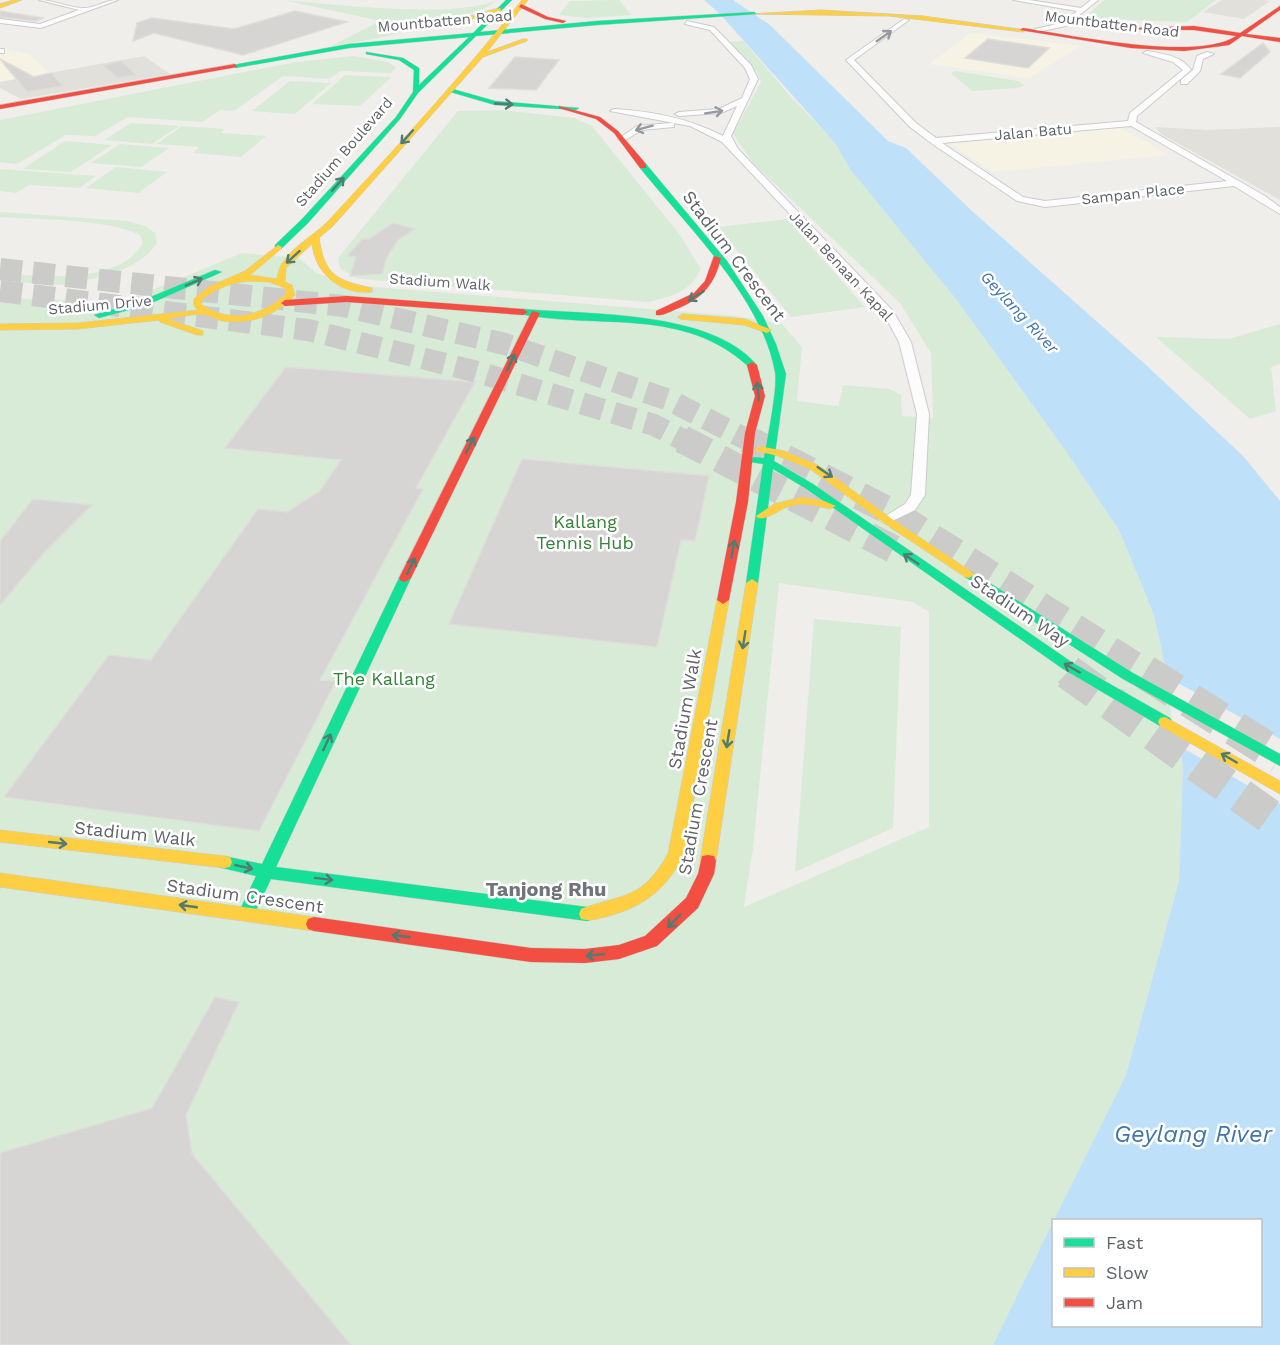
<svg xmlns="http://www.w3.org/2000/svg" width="1280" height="1345" font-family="'Work Sans',sans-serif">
<rect width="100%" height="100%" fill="#efeeea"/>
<!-- commercial -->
<g fill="#f7f3e4">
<path d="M971,33L1080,46L1029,78L929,64Z"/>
<path d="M5,49L29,54L49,73L0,82V50Z"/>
<path d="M1117,126L1168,155L993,172L947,142Z"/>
</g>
<!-- education -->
<g fill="#e2e0da">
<path d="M1222,0H1263L1270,1L1244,19L1203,12Z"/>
<path d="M144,56L170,74L21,99L0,88V82Z"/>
<path d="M1155,127L1207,130L1280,127V200L1161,134Z"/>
</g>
<!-- green -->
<g fill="#d8ebd6" fill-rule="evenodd">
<path d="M284,0C326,4 463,19 496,0C485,12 464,15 449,19C409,31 372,41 331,46L380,21Z"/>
<path d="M619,0L631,15L588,18L559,15L570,1Z"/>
<path d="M1104,0H1216L1187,22L1085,18Z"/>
<path d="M743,41L791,97L837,144L850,169L959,303L1065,450L1119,530L1154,615L1167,675L1183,767L1179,881L1126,1075L993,1345H0V298L123,302L242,253L299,258L316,273L349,285L737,316L782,324L802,347L797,401L838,406L843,385L890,389L901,395L902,416L933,418L931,353L900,303L753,163L733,134L761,82L758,74L730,42ZM779,583L913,602L929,612V827L744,907L753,848Z"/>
<path d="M354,56L387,62L396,67L391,73L341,71L329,79L283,76L234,111L220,110L202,122L128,117L95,136L66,135L17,164L0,162V120L296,62Z"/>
<path d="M955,71L1018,81L1024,85L1018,88L972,91L951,73Z"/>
<path d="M345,75L390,77H391L360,106L312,104Z"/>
<path d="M290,81L331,83L295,114L252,111Z"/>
<path d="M501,110L574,118L592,126L680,235L701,269C689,293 673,296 648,302L372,280L356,278L340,268L338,258L458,111Z"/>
<path d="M131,123L179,126L152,144L104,140Z"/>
<path d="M182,126L224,129L221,133L266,136L241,157L193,153L199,147L157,144Z"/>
<path d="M65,141L112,145L71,172L23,169Z"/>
<path d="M120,144L169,148L141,167L91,163Z"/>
<path d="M116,167L167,172L138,193L86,188Z"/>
<path d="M0,169L96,176L79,188L29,185L16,193L0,191Z"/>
<path d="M0,212L127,221L145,226L155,233L157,243C142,265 117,273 92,279C82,281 72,279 64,285L0,281V273C41,276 118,286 143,243L140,235C104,218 40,220 0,217Z"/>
<path d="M787,219L865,307L791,317L718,227Z"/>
<path d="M1280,324V364L1271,367L1276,411L1250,419L1156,337L1229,339Z"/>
<path d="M814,619L901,627L893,828L795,872Z"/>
</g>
<!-- water -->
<path fill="#bfe0f9" d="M704,0H733L770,25L888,141L906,148L972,211L1146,365L1244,457L1280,501V1345H993L1053,1222L1054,1326H1260V1220H1054L1126,1075L1179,881L1183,767L1167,675L1154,615L1119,530L1065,450L959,303L850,169L836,144L719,13Z"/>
<!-- pier -->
<path fill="#efeeea" d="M1165,676L1280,739V804L1176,744Z"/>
<!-- building -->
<g fill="#d6d5d3" stroke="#deddd9" stroke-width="1.5">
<path d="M0,11L44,18L35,21L0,17Z"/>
<path d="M295,11L347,22L243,55L154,33L133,41L137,23L152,18L234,29Z"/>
<path d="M988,39L1049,48L1028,68L965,58Z"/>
<path d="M1263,43L1270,52L1240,78L1221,74Z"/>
<path d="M515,57L559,60L536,90L489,88Z"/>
<path d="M0,59L34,77L51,73L63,86L27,92Z"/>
<path d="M121,61L136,75L118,78L103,65Z"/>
<path d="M393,223L415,229L398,240L386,259L382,274L350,276L356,257L347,256L362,239H369Z"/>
<path d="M286,367L475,382L416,488L423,489L320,680L336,681L259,831L4,797L109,655L151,660L258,509L287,512L319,492L341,460L225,448Z"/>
<path d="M522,459L709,476L695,541L681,540L657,647L449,624Z"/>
<path d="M33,499L92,505L44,553L0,605V541Z"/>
<path d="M215,997L239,1002L186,1115L192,1154L351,1345H0V1153L152,1108Z"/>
</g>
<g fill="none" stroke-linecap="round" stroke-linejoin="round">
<!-- highway-tunnel-far2 -->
<g stroke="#cbcbca" stroke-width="22" stroke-dasharray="22 11" stroke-linecap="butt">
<path d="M0,269L343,306L505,344L669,400L750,441"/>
<path d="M0,291L308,330L474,371L654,425L685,441"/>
</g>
<!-- highway-tunnel-far1 -->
<g stroke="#cbcbca" stroke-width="28" stroke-dasharray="28 14" stroke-linecap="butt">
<path d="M682,439L895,550"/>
<path d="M747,439L893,513L1148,674"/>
<path d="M1068,672L1070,674"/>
</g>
<!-- highway-tunnel -->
<g stroke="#cbcbca" stroke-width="35" stroke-dasharray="35 18" stroke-linecap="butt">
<path d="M1068,672L1280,824"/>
<path d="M1145,672L1280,757"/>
</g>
<!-- street casing -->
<g stroke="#cbcccc" stroke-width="2">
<g id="street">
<path d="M39,0C54,0 72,9 86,8C97,7 106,0 118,0L41,28L0,23V19L40,24L79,10Z"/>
<path d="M1013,0H1029L1081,8L1091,0H1098L1066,26L1037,32L1035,29L1062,23L1077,11Z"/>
<path d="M904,19L909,20L854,60L916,123L936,138L1128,121L1130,113L1183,70L1173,62L1143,53L1147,51C1163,54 1181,55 1191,70L1137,116L1136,122L1265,196L1280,207V214L1234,186L1045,207L1017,201L931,143L910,127L846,60ZM1131,126L1227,181L1045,201L1023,197L942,143Z"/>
<path d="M687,21L714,27L751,65L758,79L731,136L738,149L893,311L911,342L929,414L925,495L915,510L886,524L879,520L905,504L911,495L917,414L899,342L884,314L722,142L690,126L610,111L614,109C652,111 688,118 723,136L737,106L721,113L679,116L675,114L679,112L719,109L742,98L750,79L745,68L710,30L685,24Z"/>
<rect x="0" y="49" width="4" height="4"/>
<path d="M1207,52L1214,54L1203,59L1200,71L1187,84H1181V80L1193,70L1197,56Z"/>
<path d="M671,123H674V127L642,130L622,142L618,139L637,126Z"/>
</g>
</g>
<!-- fast casing -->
<g stroke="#cacacb" stroke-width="1">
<g id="fast">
<path d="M506,0H512L480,32L597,21L754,12L757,14L597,25L476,36L418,93L400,119L308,223L281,249H275V245L302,219L396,117L413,92L414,70L399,60L366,54V52L403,58L419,68V85L469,37L349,48L235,68L233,65L349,44L473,33Z"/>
<path d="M449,88L495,101L579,108L576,110L495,105L447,91Z"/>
<path d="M640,164H646L727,261L763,316L776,344L786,374L774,461L813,484L1073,663L1170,718L1172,722L1170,726H1160L1063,669L805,488L773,469L758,583L752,587L748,586L746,583L763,464L750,462L749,460L754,457L764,458C767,440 778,387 775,372C762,298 686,225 640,168Z"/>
<path d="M215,270L222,272L147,305L99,318L94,315L141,301Z"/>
<path d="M523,309C591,315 710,310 757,365L749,367C683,306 600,330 520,314V310Z"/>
<path d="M969,570L1133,673L1280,754V766L1123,679L965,577L963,574L965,571Z"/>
<path d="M405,574L411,578L276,867L587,907L593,909L595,914L593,919L587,921L271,879L252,919L246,921L240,919L238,914L256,876L218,867L216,862L218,857L224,856L262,864L399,578Z"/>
</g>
</g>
<!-- slow casing -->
<g stroke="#cacacb" stroke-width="1">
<g id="slow">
<path d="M14,0H22L0,8V4Z"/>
<path d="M522,0H528L487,52L523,39H527V41L483,57L333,226L319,238C325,276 336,280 372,288V292C341,295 315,274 312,244L286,268L285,282L292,285L295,295C277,315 250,325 223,321C217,320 211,316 205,315C195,313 179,317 168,319L203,331V335H197L160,322L159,320L78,329L0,330V324L78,323L198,310L194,306V299L208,287L245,271L278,245L282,247L281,249L250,275L277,279C279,252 313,238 330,219C396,148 462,76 522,0ZM251,281L269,282L285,288L286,294C261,316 231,324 202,305V300C216,288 233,282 251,281Z"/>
<path d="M500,8L502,11L441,27L438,25Z"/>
<path d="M821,10L923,16L1026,30L1023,32L889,16L751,14Z"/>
<path d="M683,314L745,319L772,330L767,333L744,325L680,319L678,317Z"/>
<path d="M760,446L784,451L818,465L892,519L975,574L969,578L965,577L884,523L810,469L778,456L756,451L755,449Z"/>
<path d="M803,497L824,501L836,506L830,509C817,506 803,502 790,506C779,509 769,520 758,518L756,516L774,504Z"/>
<path d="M752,579L758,583L716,861L714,866L708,867L702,866L700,861L746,583Z"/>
<path d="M723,596L729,600L684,855C667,888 645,906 609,916C600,918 590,922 581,919L579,914L581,909C626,893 641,900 668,854L717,600Z"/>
<path d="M1165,717L1280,781V794L1160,726L1158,722L1160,718Z"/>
<path d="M0,830L224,856L230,857L232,862L230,867L224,868L0,842Z"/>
<path d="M0,873L314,917L320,919L322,924L320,929L314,931L0,887Z"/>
</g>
</g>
<!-- jam casing -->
<g stroke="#cacacb" stroke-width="1">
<g id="jam">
<path d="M521,4L548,17L566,21L563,23L545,19L519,7Z"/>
<path d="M1280,6V10L1246,34L1280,38V42L1242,36L1229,45L1184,51L1131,48L1020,30L1023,28C1070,35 1198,62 1236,36L1194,30L1104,29L1194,26L1240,33Z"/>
<path d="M235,64L237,67L0,109V105Z"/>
<path d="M559,106L600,117L618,131L646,164V168H640L614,133L596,119L559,108Z"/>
<path d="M714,256L721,258C715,283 703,298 679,308C671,311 664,316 656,315V311L694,293L705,281Z"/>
<path d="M347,296L523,309L528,312L523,315L347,302L285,306L281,303L285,300Z"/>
<path d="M532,311L540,313L411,578L405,582L401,581L399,578Z"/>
<path d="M752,362L757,365L765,396L755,433L748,502L729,600L723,604L717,600L736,502L745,433L755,396L747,365Z"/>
<path d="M708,855L714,856L716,861L714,874L698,908L657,946L619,959L585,963L531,962L314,931L308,929L306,924L308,919L314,917L531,948L585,949L619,945L645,936L686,898L698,874L702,856Z"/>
</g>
</g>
<!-- street -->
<use href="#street" fill="#fdfcfc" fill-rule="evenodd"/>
<!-- fast -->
<use href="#fast" fill="#16e098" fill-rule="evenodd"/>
<!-- slow -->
<use href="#slow" fill="#ffcf43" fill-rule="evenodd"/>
<!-- jam -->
<use href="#jam" fill="#f24e42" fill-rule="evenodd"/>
</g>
<!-- one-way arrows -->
<defs><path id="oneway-shaft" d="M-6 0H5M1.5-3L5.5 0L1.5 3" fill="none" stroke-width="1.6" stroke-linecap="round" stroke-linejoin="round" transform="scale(1.5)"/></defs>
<g stroke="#96999c">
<use href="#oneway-shaft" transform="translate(884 36) rotate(-35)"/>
<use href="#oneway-shaft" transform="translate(714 112) rotate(-9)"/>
<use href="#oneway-shaft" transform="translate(644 128) rotate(165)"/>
</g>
<g stroke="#507c72">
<use href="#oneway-shaft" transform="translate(504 104) rotate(3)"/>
<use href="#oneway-shaft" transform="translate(407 137) rotate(132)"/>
<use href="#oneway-shaft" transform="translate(338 184) rotate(-48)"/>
<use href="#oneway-shaft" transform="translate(293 257) rotate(138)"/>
<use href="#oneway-shaft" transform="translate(194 282) rotate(-23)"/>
<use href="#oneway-shaft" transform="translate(696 296) rotate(148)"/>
<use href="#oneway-shaft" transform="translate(511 362) rotate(-65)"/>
<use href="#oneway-shaft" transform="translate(758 391) rotate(-95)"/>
<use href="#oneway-shaft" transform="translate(470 445) rotate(-63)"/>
<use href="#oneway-shaft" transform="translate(825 472) rotate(34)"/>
<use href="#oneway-shaft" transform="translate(733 549) rotate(-79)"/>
<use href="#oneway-shaft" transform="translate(911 559) rotate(-146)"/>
<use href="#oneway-shaft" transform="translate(411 566) rotate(-64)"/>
<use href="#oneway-shaft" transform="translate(744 640) rotate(99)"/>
<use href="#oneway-shaft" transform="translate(1072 668) rotate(-150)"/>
<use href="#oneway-shaft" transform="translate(728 739) rotate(99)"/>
<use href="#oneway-shaft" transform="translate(327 742) rotate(-65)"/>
<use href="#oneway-shaft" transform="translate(1229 758) rotate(-150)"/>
<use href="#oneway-shaft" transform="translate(58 843) rotate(6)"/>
<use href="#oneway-shaft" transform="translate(244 867) rotate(13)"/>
<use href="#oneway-shaft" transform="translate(324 879) rotate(7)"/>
<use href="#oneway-shaft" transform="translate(188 906) rotate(-172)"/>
<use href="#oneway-shaft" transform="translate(674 921) rotate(135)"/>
<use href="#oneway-shaft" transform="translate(401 936) rotate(-172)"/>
<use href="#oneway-shaft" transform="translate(595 955) rotate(174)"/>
</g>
<g text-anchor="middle" stroke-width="5" stroke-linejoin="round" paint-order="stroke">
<!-- far-street labels -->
<g font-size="15" fill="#5f6368" stroke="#fff">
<text transform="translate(445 21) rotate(-5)" y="5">Mountbatten Road</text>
<text transform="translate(1112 24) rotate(7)" y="5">Mountbatten Road</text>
<text transform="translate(1033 132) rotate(-5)" y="5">Jalan Batu</text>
<text transform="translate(344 152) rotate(-49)" y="5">Stadium Boulevard</text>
<text transform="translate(1133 194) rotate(-6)" y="5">Sampan Place</text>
<text transform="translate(841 266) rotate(47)" y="5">Jalan Benaan Kapal</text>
<text transform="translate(440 282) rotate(4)" y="5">Stadium Walk</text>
<text transform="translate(100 305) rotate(-5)" y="5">Stadium Drive</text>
</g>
<!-- far-water labels -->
<g font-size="16" font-style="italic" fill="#4174aa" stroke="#fff">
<text transform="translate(1020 312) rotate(47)" y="6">Geylang River</text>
</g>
<!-- street labels -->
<g font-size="18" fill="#5f6368" stroke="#fff">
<text transform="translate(734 256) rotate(53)" y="6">Stadium Crescent</text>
<text transform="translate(1020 611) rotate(34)" y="6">Stadium Way</text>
<text transform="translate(685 709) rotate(-80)" y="6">Stadium Walk</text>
<text transform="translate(698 797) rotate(-80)" y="6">Stadium Crescent</text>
<text transform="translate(135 834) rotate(6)" y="6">Stadium Walk</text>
<text transform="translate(245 896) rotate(8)" y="6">Stadium Crescent</text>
</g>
<!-- park labels -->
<g font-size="18" fill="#348238" stroke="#fff">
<text x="585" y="528">Kallang<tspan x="585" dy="21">Tennis Hub</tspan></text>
<text x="384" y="685">The Kallang</text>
</g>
<!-- neighbourhood labels -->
<g font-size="20" font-weight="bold" fill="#70757a" stroke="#fff">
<text x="546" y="896">Tanjong Rhu</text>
</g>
<!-- near-water labels -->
<g font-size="24" font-style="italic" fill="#4174aa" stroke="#fff">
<text x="1193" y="1142">Geylang River</text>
</g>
</g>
<!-- legend -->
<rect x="1052" y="1219" width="210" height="108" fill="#ffffff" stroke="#bfc1c3" stroke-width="1.5"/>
<rect x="1064" y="1238" width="30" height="9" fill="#16e098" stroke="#bfc1c3" stroke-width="1.5"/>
<text x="1106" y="1249" font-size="18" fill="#5f6368">Fast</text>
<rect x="1064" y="1268" width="30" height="9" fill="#ffcf43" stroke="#bfc1c3" stroke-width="1.5"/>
<text x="1106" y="1279" font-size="18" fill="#5f6368">Slow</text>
<rect x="1064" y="1298" width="30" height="9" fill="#f24e42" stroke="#bfc1c3" stroke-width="1.5"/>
<text x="1106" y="1309" font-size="18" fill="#5f6368">Jam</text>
</svg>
